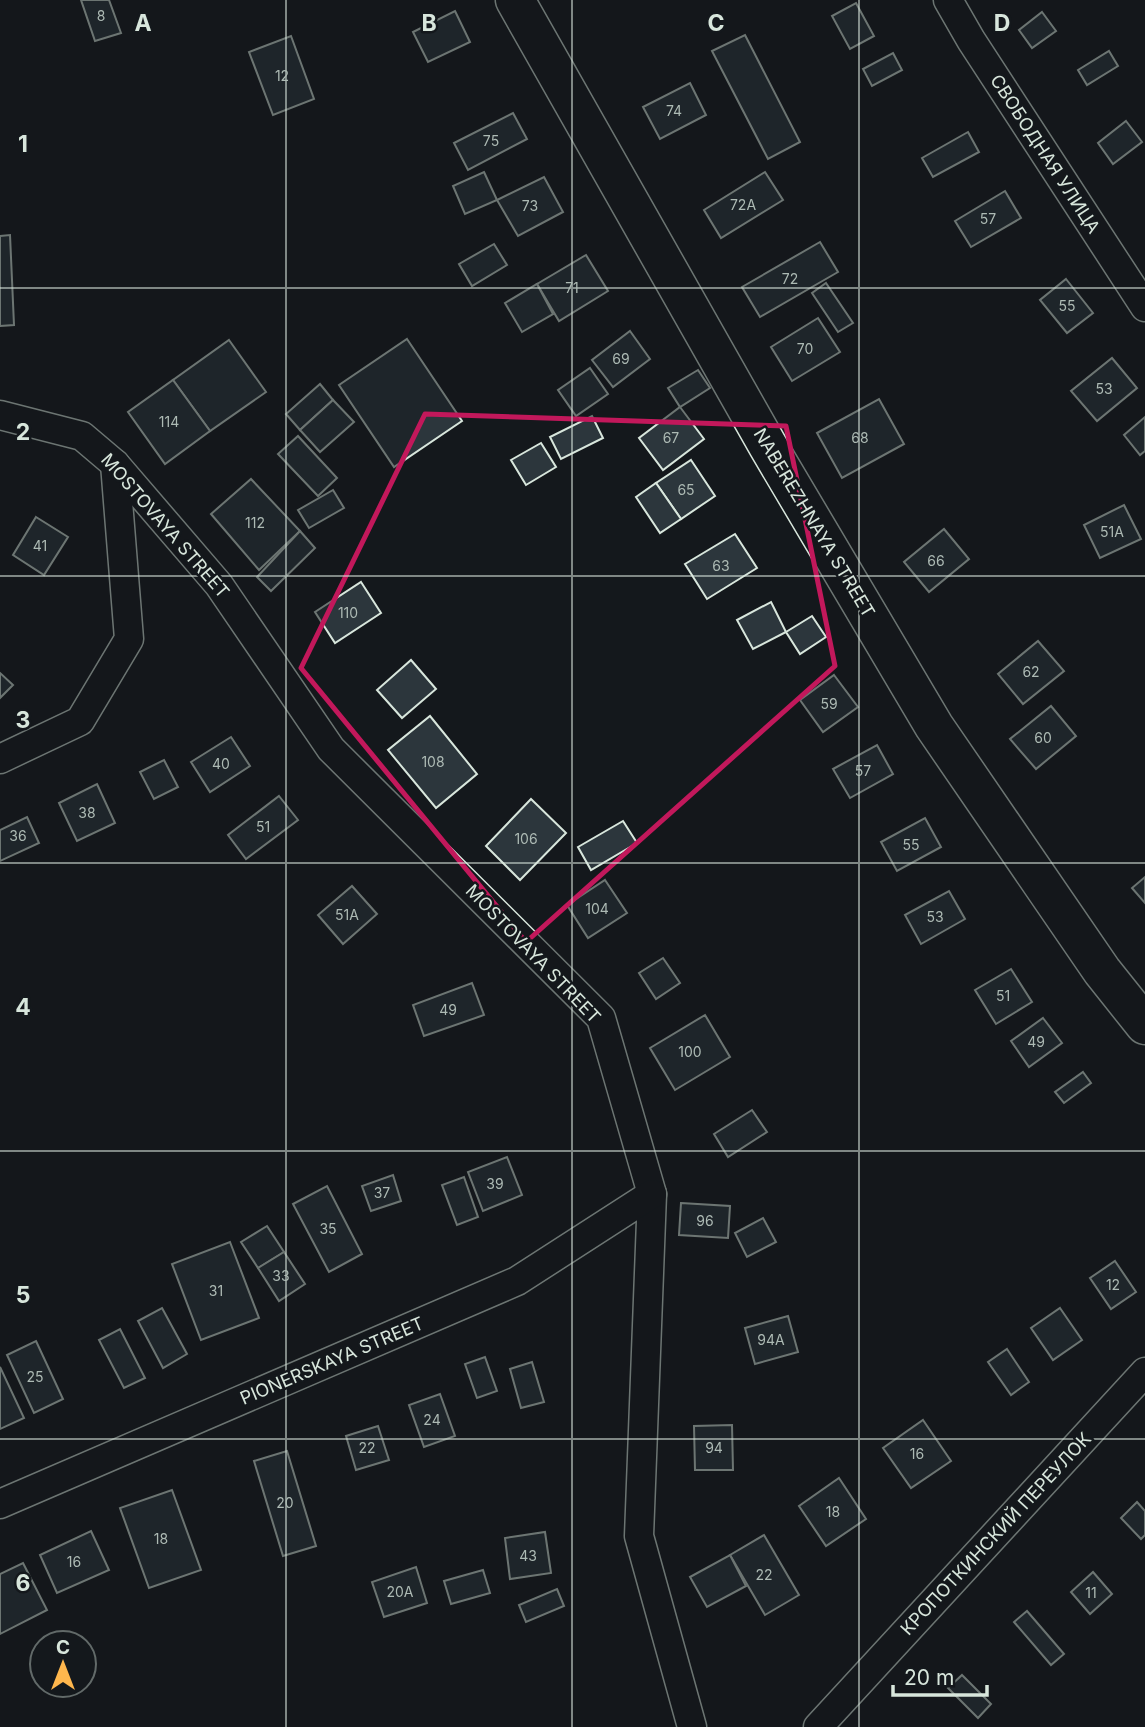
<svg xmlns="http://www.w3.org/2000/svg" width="1145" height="1727" font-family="Inter,sans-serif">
<rect width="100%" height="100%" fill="#14181c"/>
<!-- building -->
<g fill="#2c363c" stroke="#d8e6dc" stroke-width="2">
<path d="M81,0H109L121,33L95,41Z"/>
<path d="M856,3L874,36L850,49L832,16Z"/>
<path d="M455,11L470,42L428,62L413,32Z"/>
<path d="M1042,12L1056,31L1032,48L1019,30Z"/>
<path d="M745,35L800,142L768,159L712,51Z"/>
<path d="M291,36L314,99L273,115L249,52Z"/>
<path d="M1109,51L1118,66L1087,85L1078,70Z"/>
<path d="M893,53L902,70L872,86L863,69Z"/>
<path d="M690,83L706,115L660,139L643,107Z"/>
<path d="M513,113L527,139L468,170L454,143Z"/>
<path d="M1126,121L1142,142L1113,164L1098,143Z"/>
<path d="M968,132L979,152L933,177L922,158Z"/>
<path d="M484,172L497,200L465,214L453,186Z"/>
<path d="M765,172L783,200L721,238L704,210Z"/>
<path d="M544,177L563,212L518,236L497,200Z"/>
<path d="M1005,191L1021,218L971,247L955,221Z"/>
<path d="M10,235L14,325L0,326V236Z"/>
<path d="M820,242L838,272L760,317L742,287Z"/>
<path d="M494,244L507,265L472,286L459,264Z"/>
<path d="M586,255L608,291L559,321L537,284Z"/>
<path d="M1066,279L1093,313L1067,333L1040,300Z"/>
<path d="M826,283L853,323L838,332L812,293Z"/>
<path d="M537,284L553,314L522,332L505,303Z"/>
<path d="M818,318L840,352L792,381L771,347Z"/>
<path d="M630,331L650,359L613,387L592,360Z"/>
<path d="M407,339L462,421L394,467L339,385Z"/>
<path d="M229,340L266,392L210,431L173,380Z"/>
<path d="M1112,358L1137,388L1097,421L1071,391Z"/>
<path d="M590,368L608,394L576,416L558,390Z"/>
<path d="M698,370L710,388L680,407L668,388Z"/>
<path d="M173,380L210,431L165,464L128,412Z"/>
<path d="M320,384L333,400L300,430L286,414Z"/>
<path d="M879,399L904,444L842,478L817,433Z"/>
<path d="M333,400L354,422L320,452L300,430Z"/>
<path d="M680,407L704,439L663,470L639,438Z"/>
<path d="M592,416L603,438L561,459L550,437Z"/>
<path d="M1145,417V451L1140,455L1124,435Z"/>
<path d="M298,436L337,478L318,496L278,454Z"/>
<path d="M541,443L556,467L526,485L511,460Z"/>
<path d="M691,460L715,496L681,519L656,483Z"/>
<path d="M251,479L300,531L259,570L211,514Z"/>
<path d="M656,483L681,519L660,533L636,497Z"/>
<path d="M333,490L344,508L309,528L298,510Z"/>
<path d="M1124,505L1141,539L1100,558L1084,525Z"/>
<path d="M36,517L68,537L44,575L13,555Z"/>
<path d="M944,529L969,559L929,592L904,562Z"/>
<path d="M300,531L315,548L271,591L257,577Z"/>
<path d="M735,534L757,568L707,599L685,564Z"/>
<path d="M361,582L381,613L335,643L315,612Z"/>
<path d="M771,602L786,632L753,649L737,620Z"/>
<path d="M812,616L826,637L800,654L786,632Z"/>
<path d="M1038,641L1064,671L1023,704L998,674Z"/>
<path d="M411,660L436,689L402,718L377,690Z"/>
<path d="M0,673L13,685L0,698Z"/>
<path d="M834,675L858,707L823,732L800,700Z"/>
<path d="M1051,706L1076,736L1036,769L1010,739Z"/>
<path d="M430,716L477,774L436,808L388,750Z"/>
<path d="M231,737L250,766L210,792L191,762Z"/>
<path d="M877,745L893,774L850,798L833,769Z"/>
<path d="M164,760L178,787L154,799L140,772Z"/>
<path d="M97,784L115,823L77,841L59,803Z"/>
<path d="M279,796L298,820L246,859L228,835Z"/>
<path d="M531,799L566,833L520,880L486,846Z"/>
<path d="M27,817L39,843L0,861V830Z"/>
<path d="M925,818L941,847L897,871L881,842Z"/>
<path d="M623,821L637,843L591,870L578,847Z"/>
<path d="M1145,877V903L1132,888Z"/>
<path d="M605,880L627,913L588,938L567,905Z"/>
<path d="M352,886L377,914L343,944L318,915Z"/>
<path d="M949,891L965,919L921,944L905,915Z"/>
<path d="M663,958L680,983L656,999L639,973Z"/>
<path d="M1011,969L1032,1002L996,1024L975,990Z"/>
<path d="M472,983L484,1015L424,1036L413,1005Z"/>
<path d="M705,1015L730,1057L675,1090L650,1048Z"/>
<path d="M1043,1018L1062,1043L1029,1067L1011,1041Z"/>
<path d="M1083,1072L1091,1083L1064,1103L1055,1092Z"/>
<path d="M752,1110L767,1132L728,1157L714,1134Z"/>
<path d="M507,1157L522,1195L483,1211L468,1172Z"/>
<path d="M393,1175L401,1201L371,1211L362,1186Z"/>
<path d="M464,1177L478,1217L457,1225L442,1185Z"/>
<path d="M327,1186L362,1254L329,1272L293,1204Z"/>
<path d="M681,1203L730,1206L728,1238L679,1235Z"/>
<path d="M763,1218L776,1242L747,1257L735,1233Z"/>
<path d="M267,1226L284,1252L258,1268L241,1242Z"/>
<path d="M230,1242L259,1318L201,1340L172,1264Z"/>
<path d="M284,1252L305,1284L279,1301L258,1268Z"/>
<path d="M1115,1261L1136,1292L1111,1309L1090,1278Z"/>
<path d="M162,1308L187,1354L163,1368L138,1321Z"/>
<path d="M1060,1308L1082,1340L1053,1360L1031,1328Z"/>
<path d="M788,1316L798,1352L755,1364L745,1328Z"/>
<path d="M120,1329L145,1378L124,1388L99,1340Z"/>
<path d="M36,1341L63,1399L34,1413L7,1355Z"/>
<path d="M1007,1349L1029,1382L1011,1395L988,1362Z"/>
<path d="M485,1357L497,1391L477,1398L465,1364Z"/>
<path d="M532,1362L544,1402L521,1408L510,1369Z"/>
<path d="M0,1367L24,1418L0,1429Z"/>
<path d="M440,1394L455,1436L424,1447L409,1405Z"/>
<path d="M923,1420L951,1461L911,1488L883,1448Z"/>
<path d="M732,1425L733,1470H695L694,1426Z"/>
<path d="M378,1426L389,1460L356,1470L346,1436Z"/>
<path d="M287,1451L316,1546L283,1556L254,1461Z"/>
<path d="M839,1478L866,1519L826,1546L799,1506Z"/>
<path d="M172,1490L201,1570L149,1588L120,1508Z"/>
<path d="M1137,1502L1145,1511V1535L1141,1539L1121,1518Z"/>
<path d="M91,1531L109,1570L57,1593L40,1555Z"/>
<path d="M545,1532L551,1573L510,1579L505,1538Z"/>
<path d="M764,1535L799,1595L765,1615L730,1555Z"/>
<path d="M730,1555L746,1586L707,1607L690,1577Z"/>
<path d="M23,1563L47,1610L0,1634V1574Z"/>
<path d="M416,1567L427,1603L384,1617L372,1582Z"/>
<path d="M483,1570L490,1593L451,1604L444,1581Z"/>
<path d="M1093,1572L1112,1594L1090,1614L1071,1592Z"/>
<path d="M557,1589L564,1606L526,1622L519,1605Z"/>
<path d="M1027,1611L1064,1654L1051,1665L1014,1622Z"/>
<path d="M962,1675L991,1704L978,1718L948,1688Z"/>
</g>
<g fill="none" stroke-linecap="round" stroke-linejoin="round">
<!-- street casing -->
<g stroke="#d8e6dc" stroke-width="31">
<g id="street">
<path d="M948,0L971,40L1145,307"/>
<path d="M0,415L82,436L115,464L219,585L331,749L601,1018L652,1194L639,1536L692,1727"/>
<path d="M0,759L80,721L129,639L115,464"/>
<path d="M0,1504L517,1281L652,1194"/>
<path d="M818,1727L1145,1372"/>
</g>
</g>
<!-- secondary casing -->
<g stroke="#d8e6dc" stroke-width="41">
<path id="secondary" d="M515,0L768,446L934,726L1102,971L1145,1025"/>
</g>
<!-- street -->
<use href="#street" stroke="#14181c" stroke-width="28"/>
<!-- secondary -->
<use href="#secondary" stroke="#14181c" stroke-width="38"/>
</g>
<!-- marked area -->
<path d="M0 0H1145V1727H0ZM425,414L786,426L835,666L526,942L301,668Z" fill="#14181c" fill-opacity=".55" fill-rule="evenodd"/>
<path fill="none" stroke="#c2185b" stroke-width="5" stroke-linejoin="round" d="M425,414L786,426L835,666L526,942L301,668Z"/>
<!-- grid -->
<path fill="none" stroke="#d8e6dc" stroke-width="2" stroke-opacity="0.55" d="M286,0V1727M572,0V1727M859,0V1727M0,288H1145M0,576H1145M0,863H1145M0,1151H1145M0,1439H1145"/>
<g text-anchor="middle" stroke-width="5" stroke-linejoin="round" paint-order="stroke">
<!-- number labels -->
<g font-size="14" fill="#adbab4">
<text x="101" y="21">8</text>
<text x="282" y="81">12</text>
<text x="674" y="116">74</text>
<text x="491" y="146">75</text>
<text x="743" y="210">72А</text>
<text x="530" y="211">73</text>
<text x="988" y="224">57</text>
<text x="790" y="284">72</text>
<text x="572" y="293">71</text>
<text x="1067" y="311">55</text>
<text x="805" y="354">70</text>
<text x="621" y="364">69</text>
<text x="1104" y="394">53</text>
<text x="169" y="427">114</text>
<text x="671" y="443">67</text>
<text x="860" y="443">68</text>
<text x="686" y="495">65</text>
<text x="255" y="528">112</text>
<text x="1112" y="537">51А</text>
<text x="40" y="551">41</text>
<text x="936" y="566">66</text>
<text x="721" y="571">63</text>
<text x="348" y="618">110</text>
<text x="1031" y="677">62</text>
<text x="829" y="709">59</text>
<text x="1043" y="743">60</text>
<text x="433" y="767">108</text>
<text x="221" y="769">40</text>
<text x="863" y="776">57</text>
<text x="87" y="818">38</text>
<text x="263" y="832">51</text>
<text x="18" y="841">36</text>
<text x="526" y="844">106</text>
<text x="911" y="850">55</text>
<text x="597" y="914">104</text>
<text x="347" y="920">51А</text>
<text x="935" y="922">53</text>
<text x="1003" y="1001">51</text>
<text x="448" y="1015">49</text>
<text x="1036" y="1047">49</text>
<text x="690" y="1057">100</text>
<text x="495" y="1189">39</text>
<text x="382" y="1198">37</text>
<text x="705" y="1226">96</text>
<text x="328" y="1234">35</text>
<text x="281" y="1281">33</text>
<text x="1113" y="1290">12</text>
<text x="216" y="1296">31</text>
<text x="771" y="1345">94А</text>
<text x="35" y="1382">25</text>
<text x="432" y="1425">24</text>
<text x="367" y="1453">22</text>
<text x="714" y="1453">94</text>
<text x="917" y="1459">16</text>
<text x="285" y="1508">20</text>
<text x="833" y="1517">18</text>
<text x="161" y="1544">18</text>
<text x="528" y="1561">43</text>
<text x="74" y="1567">16</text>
<text x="764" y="1580">22</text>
<text x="400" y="1597">20А</text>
<text x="1091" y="1598">11</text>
</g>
<!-- street labels -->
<g font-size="18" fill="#d8e6dc" stroke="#14181c">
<text transform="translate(1045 154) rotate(57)" y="6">СВОБОДНАЯ УЛИЦА</text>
<text transform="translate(814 523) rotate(59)" y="6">NABEREZHNAYA STREET</text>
<text transform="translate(165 526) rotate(49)" y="6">MOSTOVAYA STREET</text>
<text transform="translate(533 954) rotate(46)" y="6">MOSTOVAYA STREET</text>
<text transform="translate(332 1361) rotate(-23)" y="6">PIONERSKAYA STREET</text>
<text transform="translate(996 1534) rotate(-47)" y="6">КРОПОТКИНСКИЙ ПЕРЕУЛОК</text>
</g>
</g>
<g font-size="23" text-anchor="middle" font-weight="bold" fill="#d8e6dc" stroke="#14181c" stroke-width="5" stroke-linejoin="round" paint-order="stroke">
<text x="143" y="31">A</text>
<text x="429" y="31">B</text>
<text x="716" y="31">C</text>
<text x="1002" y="31">D</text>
<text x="23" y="152">1</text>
<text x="23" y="440">2</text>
<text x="23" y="728">3</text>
<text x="23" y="1015">4</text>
<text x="23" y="1303">5</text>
<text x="23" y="1591">6</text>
</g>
<!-- north arrow -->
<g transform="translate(63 1664)"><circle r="33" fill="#14181c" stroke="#626a69" stroke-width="2"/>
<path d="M0-5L12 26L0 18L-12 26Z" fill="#ffb74d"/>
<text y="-10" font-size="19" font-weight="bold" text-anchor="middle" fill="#d8e6dc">С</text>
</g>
<!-- scale -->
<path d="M893 1685v10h94v-10" fill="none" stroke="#d8e6dc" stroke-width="3.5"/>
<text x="904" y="1685" font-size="21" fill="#d8e6dc" stroke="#14181c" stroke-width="5" paint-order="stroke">20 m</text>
</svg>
